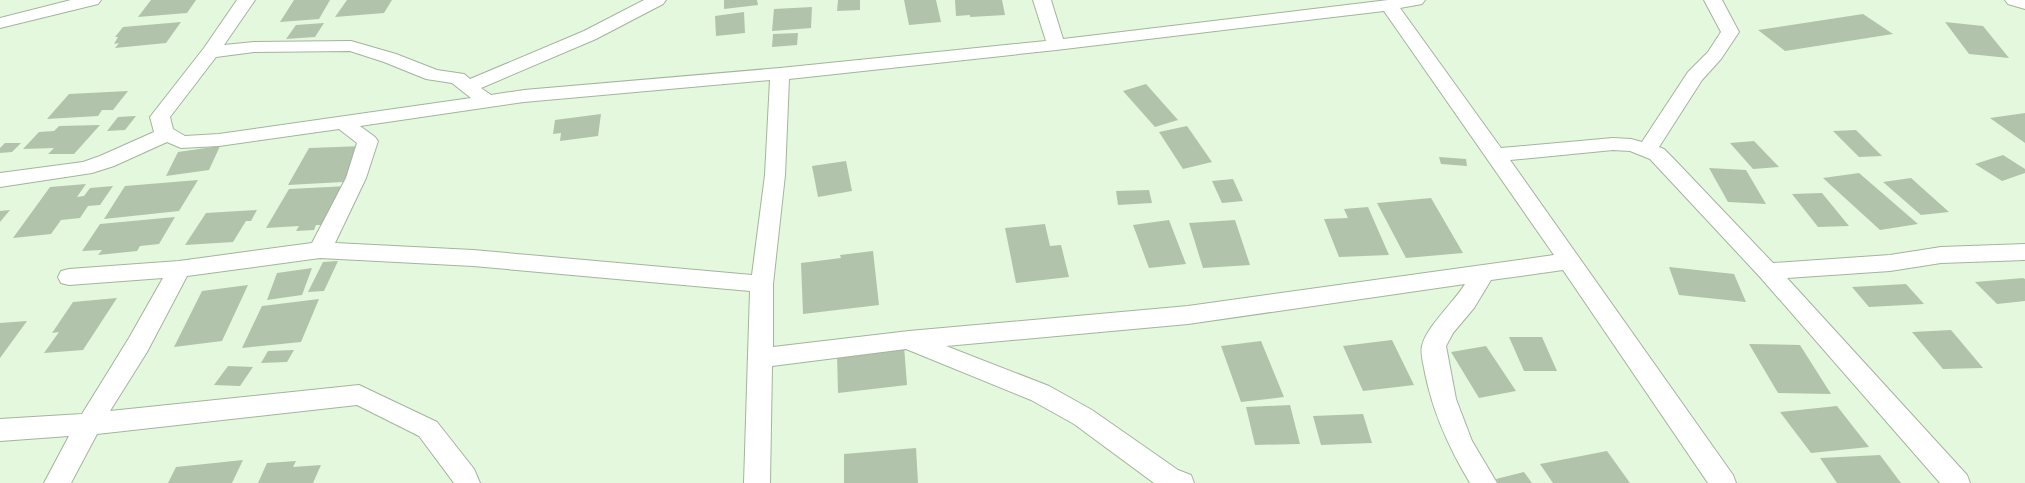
<svg xmlns="http://www.w3.org/2000/svg" width="2025" height="483" font-family="'Work Sans',sans-serif">
<rect width="100%" height="100%" fill="#e4f8de"/>
<!-- building -->
<g fill="#b1c4ab">
<path d="M151,0H196L187,13L138,17Z"/>
<path d="M294,0H330L319,19L280,22Z"/>
<path d="M347,0H392L384,13L335,17Z"/>
<path d="M724,0H757L758,5L724,9Z"/>
<path d="M838,0H860V10L837,11Z"/>
<path d="M904,0H936L941,22L909,25Z"/>
<path d="M955,0H1002L1005,15L970,17V15L956,16Z"/>
<path d="M812,7L811,28L772,31L774,9Z"/>
<path d="M744,12L745,33L716,36L715,16Z"/>
<path d="M1863,14L1893,34L1785,51L1758,30Z"/>
<path d="M181,22L166,43L115,48L119,43L114,44L118,37H115L123,27Z"/>
<path d="M1945,22L1983,26L2009,58L1969,54Z"/>
<path d="M324,23L315,37L286,39L296,25Z"/>
<path d="M798,33L797,45L772,47L773,34Z"/>
<path d="M1146,84L1178,120L1155,127L1123,91Z"/>
<path d="M128,91L113,110H102L98,116L47,119L69,94Z"/>
<path d="M2025,113V143L1990,118Z"/>
<path d="M601,114L598,136L560,141L561,133L553,134L555,120Z"/>
<path d="M136,116L125,130L107,131L118,117Z"/>
<path d="M100,125L74,154H48L54,148L23,149L39,132L54,131L59,126Z"/>
<path d="M1187,126L1212,162L1183,169L1159,132Z"/>
<path d="M1856,130L1882,156L1859,157L1833,131Z"/>
<path d="M1754,141L1779,167L1753,169L1730,143Z"/>
<path d="M5,143H21L12,152L0,153V148Z"/>
<path d="M220,146L209,170L166,176L178,152Z"/>
<path d="M363,146L343,182L288,185L309,148Z"/>
<path d="M2003,155L2025,169V173L2002,181L1975,164Z"/>
<path d="M1439,157L1466,159L1467,166L1441,164Z"/>
<path d="M846,161L852,191L818,197L812,166Z"/>
<path d="M1709,168L1746,170L1766,204L1728,202Z"/>
<path d="M1859,173L1918,224L1880,230L1823,178Z"/>
<path d="M1911,178L1949,212L1921,215L1883,182Z"/>
<path d="M1233,179L1243,201L1222,203L1212,181Z"/>
<path d="M198,180L179,211L104,219L125,186Z"/>
<path d="M86,184L77,197L84,196L90,188L113,186L100,205L88,206L80,218L61,220L51,234L13,238L50,187Z"/>
<path d="M348,186L328,225H316L314,230L296,231L299,226L266,228L289,189Z"/>
<path d="M1149,190L1152,203L1118,205L1116,191Z"/>
<path d="M1822,193L1849,226L1818,227L1792,194Z"/>
<path d="M1431,198L1463,253L1406,258L1377,203Z"/>
<path d="M1368,207L1389,255L1339,257L1324,219L1348,218L1344,209Z"/>
<path d="M10,210L0,222V211Z"/>
<path d="M257,210L251,221H246L233,242L185,245L206,213Z"/>
<path d="M175,217L159,244L140,246L137,251L98,255L102,250L82,251L100,224Z"/>
<path d="M1169,220L1186,264L1149,268L1133,225Z"/>
<path d="M1235,220L1250,265L1203,268L1189,223Z"/>
<path d="M1045,224L1050,246L1061,245L1069,277L1016,283L1005,228Z"/>
<path d="M873,251L879,305L803,314L801,263L841,258L840,255Z"/>
<path d="M338,261L324,291L308,292L323,262Z"/>
<path d="M1669,267L1734,274L1746,302L1679,295Z"/>
<path d="M312,268L302,295L267,300L277,273Z"/>
<path d="M2023,278L2025,279V301L1997,304L1975,282Z"/>
<path d="M1906,284L1924,304L1869,307L1852,287Z"/>
<path d="M248,285L222,341L174,347L202,291Z"/>
<path d="M117,298L83,350L44,353L59,332L52,333L73,302Z"/>
<path d="M319,299L301,342L242,348L262,306Z"/>
<path d="M27,321L0,358V323Z"/>
<path d="M1951,330L1983,368L1943,369L1912,332Z"/>
<path d="M1509,337H1542L1557,371H1524Z"/>
<path d="M1392,340L1414,385L1363,391L1343,346Z"/>
<path d="M1261,341L1284,397L1241,402L1221,346Z"/>
<path d="M1749,344L1800,345L1831,394L1778,393Z"/>
<path d="M904,346L907,385L838,393L837,354Z"/>
<path d="M1486,346L1516,391L1479,398L1451,352Z"/>
<path d="M294,350L287,362L261,363L268,351Z"/>
<path d="M228,366L253,367L240,386L214,385Z"/>
<path d="M1290,405L1300,444L1255,445L1246,407Z"/>
<path d="M1837,406L1869,447L1811,453L1780,412Z"/>
<path d="M1363,414L1372,443L1321,445L1313,416Z"/>
<path d="M916,448L918,483H844V454Z"/>
<path d="M1607,451L1630,483H1553L1540,464Z"/>
<path d="M1880,455L1901,483H1837L1820,458Z"/>
<path d="M243,460L232,483H168L176,467Z"/>
<path d="M296,461L293,467L321,465L313,483H258L267,463Z"/>
<path d="M1524,472L1532,483H1498L1496,479Z"/>
</g>
<g fill="none" stroke-linecap="round" stroke-linejoin="round">
<!-- minor casing -->
<g stroke="#a2b59c" stroke-width="2">
<g id="minor">
<path d="M71,0H101L98,4L0,28V18Z"/>
<path d="M237,0H255L224,45L254,42L351,41L396,54L437,70L464,74L470,79L584,31L644,0H666L663,4L596,39L481,88L491,95L524,90L780,68L1046,41L1033,0H1051L1063,39L1388,0H1425L1422,4L1400,8L1501,148L1613,138L1631,139L1642,142L1688,72L1708,52L1721,32L1704,0H1722L1739,32L1721,59L1702,80L1659,147L1664,149L1673,158L1773,263L1890,255L1941,247L2025,244V260L1941,263L1890,271L1787,278L1967,475L1970,483H1940L1760,277L1650,159L1630,151L1613,150L1510,160L1733,475L1736,483H1708L1563,270L1491,280L1474,308L1453,333L1446,346L1456,399L1472,441L1497,483H1470C1449,448 1433,413 1425,373C1424,366 1420,354 1422,346C1426,327 1455,301 1465,284L1188,324L946,346L1049,386L1092,410L1178,470L1191,475L1194,483H1154L1074,424L1031,400L906,349L772,366L770,483H744L750,291L473,266L320,258L187,276L147,352L110,411L359,385L437,422L474,469L480,483H454L419,436L357,405L97,434L71,483H44L69,436L0,441V419L82,414L129,338L163,278L69,285L61,283L58,277L61,271L69,269L179,261L312,243L346,178L357,143L339,129L219,146L181,148L167,142L114,166L92,173L0,187V173L83,162L100,156L154,132L150,117L204,48ZM1384,11L1554,255L1188,306L909,331L773,347V284L785,175L789,79L1056,50ZM350,51L384,62L426,79L452,83L471,98L219,134L185,136L173,129L170,117L216,57L254,52ZM770,80L765,175L752,275L473,250L335,243L366,178L378,141L375,137L360,126L524,102Z"/>
<path d="M2005,0H2025V9L2008,4Z"/>
</g>
</g>
<!-- minor -->
<use href="#minor" fill="#fff" fill-rule="evenodd"/>
</g>
</svg>
